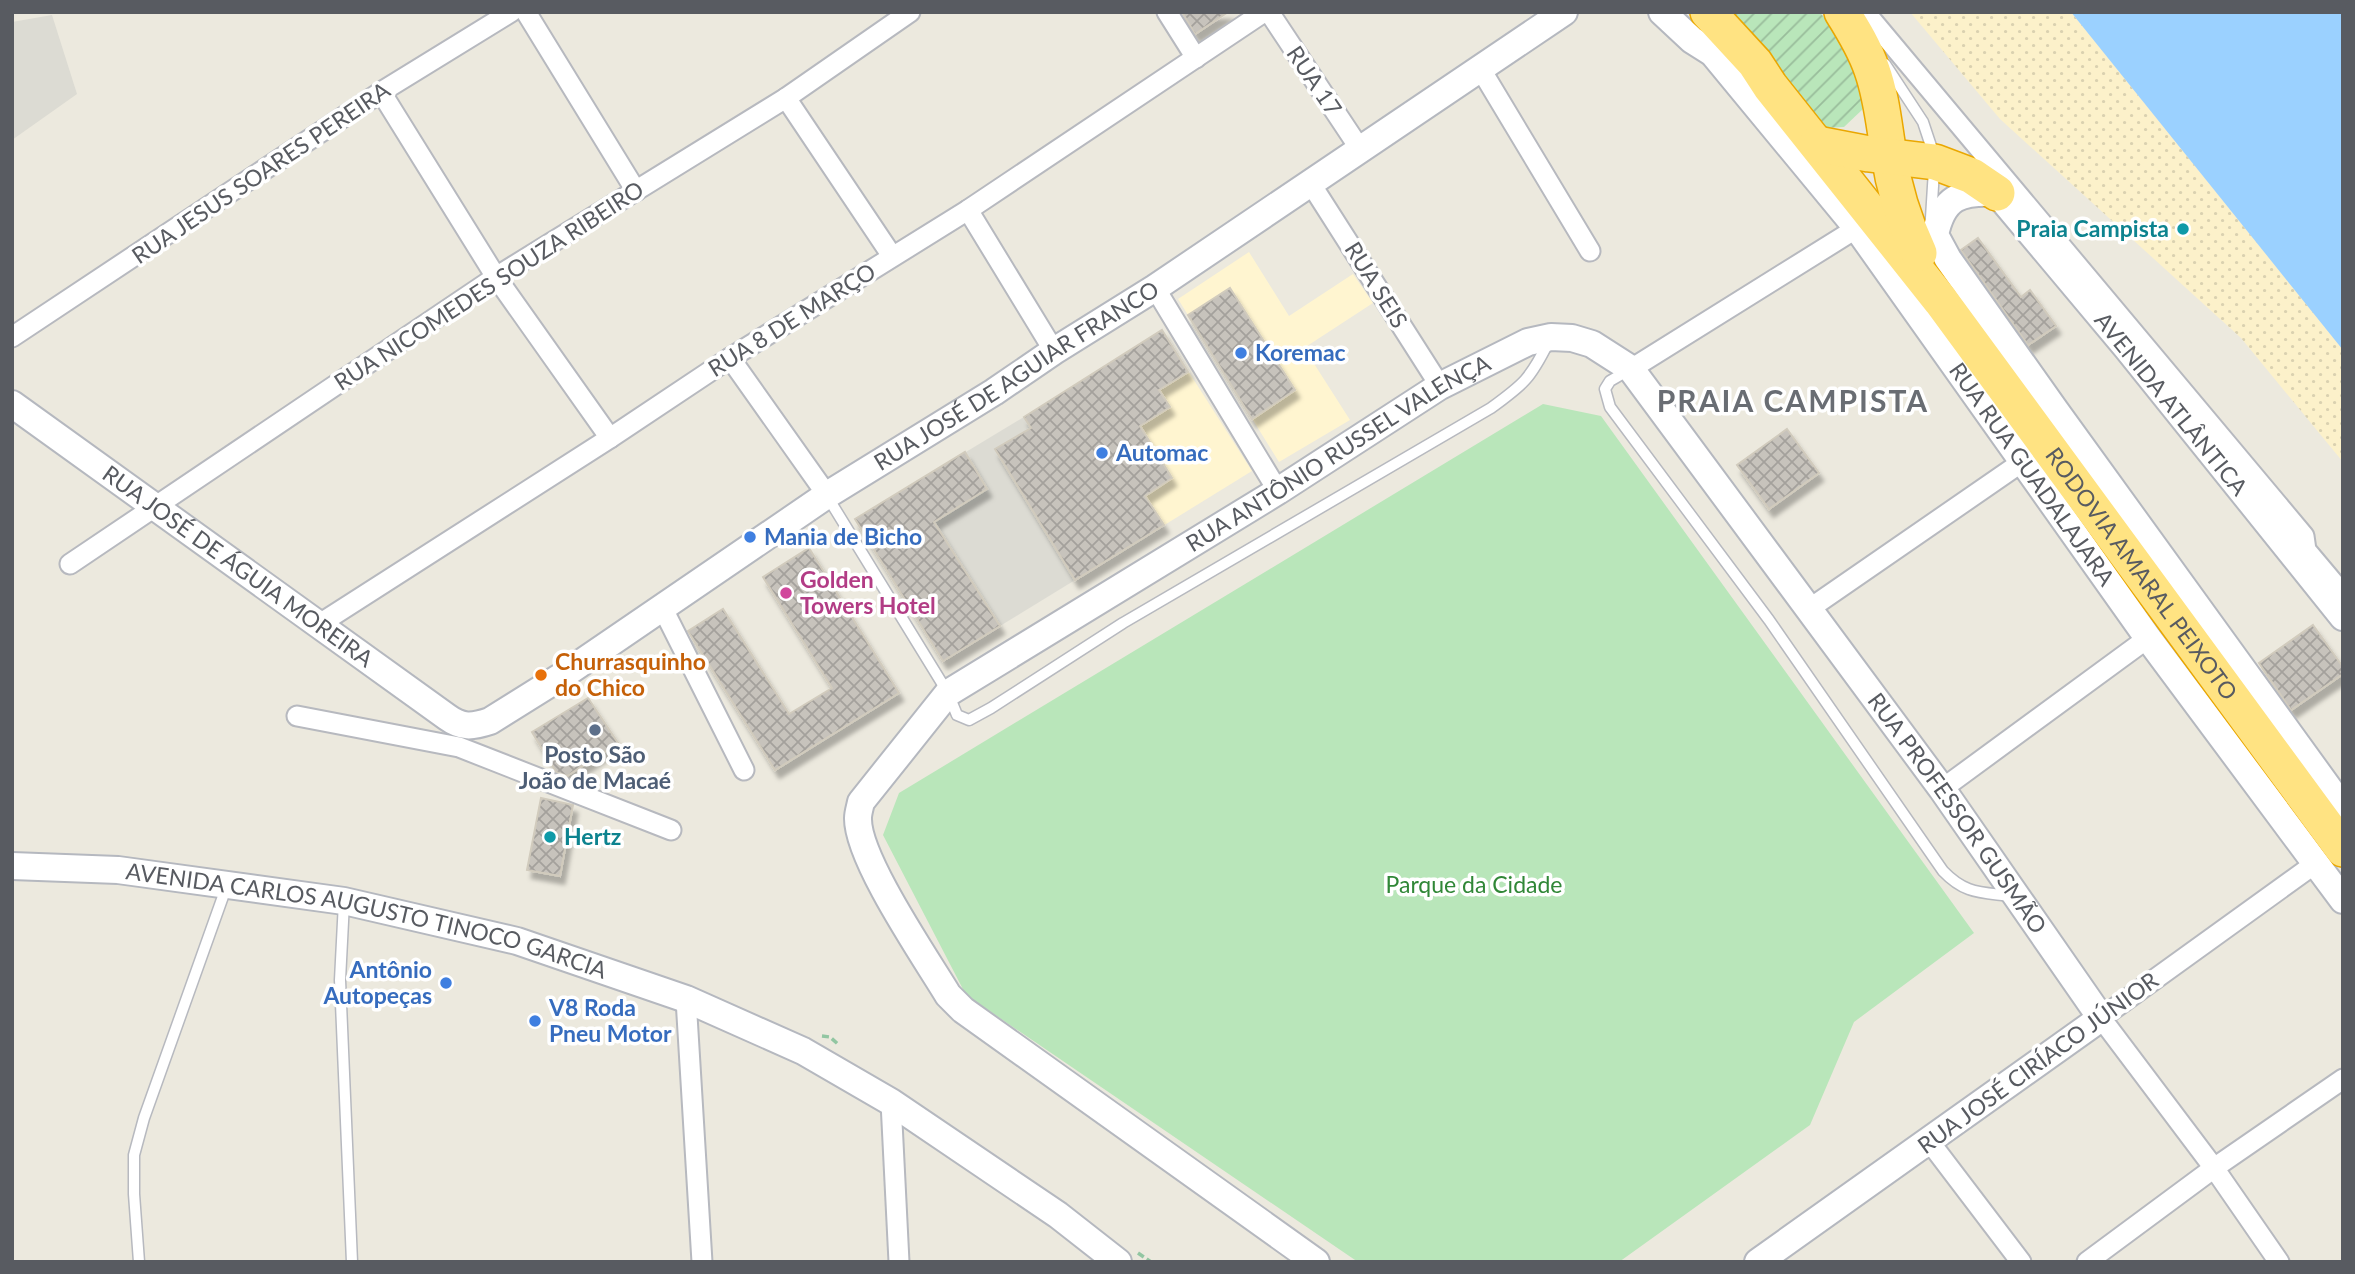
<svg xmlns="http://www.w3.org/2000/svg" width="2355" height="1274" font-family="Lato,sans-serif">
<defs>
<pattern id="sand-dots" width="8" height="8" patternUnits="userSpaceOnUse" patternTransform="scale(1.75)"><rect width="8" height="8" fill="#fcf1ca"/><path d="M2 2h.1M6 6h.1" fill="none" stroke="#dad1b0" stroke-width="1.8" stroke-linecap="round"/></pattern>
<pattern id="garden-furrows" width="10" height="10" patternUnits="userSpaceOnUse" patternTransform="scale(1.75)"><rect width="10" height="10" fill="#b9e6ba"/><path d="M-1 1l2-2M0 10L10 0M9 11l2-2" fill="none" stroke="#99bd9b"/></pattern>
<pattern id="building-cross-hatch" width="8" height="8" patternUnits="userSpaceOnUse" patternTransform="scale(1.75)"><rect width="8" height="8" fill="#c7c3bc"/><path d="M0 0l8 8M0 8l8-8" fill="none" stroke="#a4a19c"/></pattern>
<filter id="shadow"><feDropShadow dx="4.5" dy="8" stdDeviation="2" flood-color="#0004"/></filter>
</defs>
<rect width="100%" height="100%" fill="#ece9de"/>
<!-- commercial -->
<g fill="#fff5d0">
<path d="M1249,252L1289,316L1353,274L1373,303L1304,348L1350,420L1279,462L1178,299Z"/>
<path d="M1162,330L1252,471L1111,558L1024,417Z"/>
</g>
<!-- industrial -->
<g fill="#dcdbd3">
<path d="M52,15L77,94L12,140V22Z"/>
<path d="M1024,417L1111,558L943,661L855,519Z"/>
</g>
<!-- sand -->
<path fill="url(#sand-dots)" d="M1910,12H2071L2343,350V462L2241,338L2000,119Z"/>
<!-- park -->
<path fill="#b9e6ba" d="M1543,404L1601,416L1974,933L1854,1022L1810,1125L1619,1262H1358L966,995L883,835L899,793Z"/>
<!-- garden -->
<path fill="url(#garden-furrows)" d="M1733,12H1819L1833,26L1863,70L1864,108L1844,127L1824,128Z"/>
<!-- water -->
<path fill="#9bd1ff" d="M2071,12H2343V350Z"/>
<!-- building -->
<g fill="url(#building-cross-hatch)" stroke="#d1cbbd" stroke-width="2" filter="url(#shadow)">
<path d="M1182,12H1228L1195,34Z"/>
<path d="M1978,238L2021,297L2030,290L2056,326L2028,345L1961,250Z"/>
<path d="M1230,288L1295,390L1252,419L1188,315Z"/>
<path d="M1162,330L1188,372L1159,390L1170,407L1140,426L1172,478L1145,496L1164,525L1075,580L995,449L1031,428L1024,417Z"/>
<path d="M1787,429L1819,473L1769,509L1737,465Z"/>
<path d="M965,452L987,489L934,522L1000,626L943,661L855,519Z"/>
<path d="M809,548L899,693L775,770L688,631L723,609L789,714L832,688L763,577Z"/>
<path d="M2313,625L2343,667V674L2291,710L2259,663Z"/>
<path d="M588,698L618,743L567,776L556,772L532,732Z"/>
<path d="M541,798L573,805L560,876L527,870Z"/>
</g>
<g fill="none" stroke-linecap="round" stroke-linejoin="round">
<!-- lane casing -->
<g stroke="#b7b9bf" stroke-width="13">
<g id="lane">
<path d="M1885,64L1923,122L1934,155"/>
<path d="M1931,218L1934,170"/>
<path d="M1629,370L1610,381L1605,389L1610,407L1769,620L1943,871C1965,894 1980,892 2010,896"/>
<path d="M827,496L948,693L957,715L969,720L991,708L1123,623L1491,408C1524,384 1530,379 1548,343"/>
<path d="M344,902L340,980L352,1262"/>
<path d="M139,1262L134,1194V1155L144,1118L226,888"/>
</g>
</g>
<!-- street casing -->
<g stroke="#b7b9bf" stroke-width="23">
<g id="street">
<path d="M526,12L636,191"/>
<path d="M1167,12L1196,58"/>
<path d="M1269,12L1360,149"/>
<path d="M1865,12L2304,536L2306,550L2343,594"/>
<path d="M1480,68L1590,251"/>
<path d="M381,92L496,277L610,438"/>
<path d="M786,98L892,256"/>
<path d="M1311,184L1440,386"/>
<path d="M968,210L1054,351"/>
<path d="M1155,288L1278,491"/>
<path d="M12,337L381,92L511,12"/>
<path d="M730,358L827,495"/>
<path d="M1631,369L1857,228"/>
<path d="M70,564L496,277L786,98L910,12"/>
<path d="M662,607L744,770"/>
<path d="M1809,609L2022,462"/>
<path d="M318,625L610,438L730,358L968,210L1264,12"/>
<path d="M297,716L459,747L671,830"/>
<path d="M1942,789L2148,638"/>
<path d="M686,999L702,1262"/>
<path d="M891,1102L899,1262"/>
<path d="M1929,1141L2021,1262"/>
<path d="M2087,1262L2214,1168L2343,1079"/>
<path d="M2279,1262L2214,1168L2101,1018L2316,863"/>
</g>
</g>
<!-- secondary casing -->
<g stroke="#b5b8bf" stroke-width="30">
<g id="secondary">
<path d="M1662,12L1692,40L1730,64"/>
<path id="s1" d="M1715,56L1857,228L2148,638L2343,900"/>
<path id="s2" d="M12,404L447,717C462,728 472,727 490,721L562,676L827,495L994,392L1054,351L1155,288L1564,12"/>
<path d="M2343,617L2127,348L1997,193C1960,191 1943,197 1935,235L1948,259L2055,410L2343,808"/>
<path id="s3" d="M12,866L118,870L344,901L517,941L686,999L803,1051L891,1102L1058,1215L1118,1262"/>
<path id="s4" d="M1316,1262L963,1010L948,995C925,957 857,858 858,818C858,813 860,807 861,802L948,693L1278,491L1440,386L1528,342L1551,337L1572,338L1592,344L1631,369L1942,789L2101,1018L1758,1262"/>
</g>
</g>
<!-- highway casing -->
<g stroke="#eaa700" stroke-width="38">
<g id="highway">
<path id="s5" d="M1708,12L1755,63L1770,86L1941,301L2343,849"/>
<path d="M1842,12C1854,31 1865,49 1872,70C1882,98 1884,126 1889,155C1894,190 1904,221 1919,253"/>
<path d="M1817,144L1869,154L1935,162L1972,176L1997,193"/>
</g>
</g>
<!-- path -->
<g stroke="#92c6a2" stroke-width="3.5" stroke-dasharray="7 3.5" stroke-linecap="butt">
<path d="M822,1036L830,1037L839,1045"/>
<path d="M1138,1253L1151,1262"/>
</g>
<!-- lane -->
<use href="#lane" stroke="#fff" stroke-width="10"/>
<!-- street -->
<use href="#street" stroke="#fff" stroke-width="19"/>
<!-- secondary -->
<use href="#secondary" stroke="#fff" stroke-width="26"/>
<!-- highway -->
<use href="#highway" stroke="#ffe382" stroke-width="35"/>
</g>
<!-- markers -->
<g fill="#0f9aa8" stroke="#fff" stroke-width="2.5">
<circle cx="2183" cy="229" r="7"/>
<circle cx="550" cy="837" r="7"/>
</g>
<g fill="#3f7fe0" stroke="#fff" stroke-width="2.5">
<circle cx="1241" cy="353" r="7"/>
<circle cx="1102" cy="453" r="7"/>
<circle cx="750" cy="537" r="7"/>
<circle cx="446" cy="983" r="7"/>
<circle cx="535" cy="1021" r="7"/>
</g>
<circle fill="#d1479c" stroke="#fff" stroke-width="2.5" cx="786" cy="593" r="7"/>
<circle fill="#e8710a" stroke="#fff" stroke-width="2.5" cx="541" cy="675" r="7"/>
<circle fill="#5c6f8a" stroke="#fff" stroke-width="2.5" cx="595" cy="730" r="7"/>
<g text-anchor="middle" stroke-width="7" stroke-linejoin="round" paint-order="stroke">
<!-- street labels -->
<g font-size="23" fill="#585b61" stroke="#fff">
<text transform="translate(1314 81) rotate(56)" y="8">RUA 17</text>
<text transform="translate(261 173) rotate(-34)" y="8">RUA JESUS SOARES PEREIRA</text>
<text transform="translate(1376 285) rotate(58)" y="8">RUA SEIS</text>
<text transform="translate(489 286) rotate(-33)" y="8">RUA NICOMEDES SOUZA RIBEIRO</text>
<text transform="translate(792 320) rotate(-32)" y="8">RUA 8 DE MARÇO</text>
<text dy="8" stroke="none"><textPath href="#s2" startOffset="1211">RUA JOSÉ DE AGUIAR FRANCO</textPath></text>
<text transform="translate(2171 404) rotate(51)" y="8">AVENIDA ATLÂNTICA</text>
<text dy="8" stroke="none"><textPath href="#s4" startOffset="1269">RUA ANTÔNIO RUSSEL VALENÇA</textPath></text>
<text dy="8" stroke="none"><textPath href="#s1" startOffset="525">RUA RUA GUADALAJARA</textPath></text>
<text dy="8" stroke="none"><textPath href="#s2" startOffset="278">RUA JOSÉ DE ÁGUIA MOREIRA</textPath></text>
<text dy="8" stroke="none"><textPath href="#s5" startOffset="710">RODOVIA AMARAL PEIXOTO</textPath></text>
<text dy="8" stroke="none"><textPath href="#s4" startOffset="2152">RUA PROFESSOR GUSMÃO</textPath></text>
<text dy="8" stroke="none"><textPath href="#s3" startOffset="360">AVENIDA CARLOS AUGUSTO TINOCO GARCIA</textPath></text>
<text transform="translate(2038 1063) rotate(-36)" y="8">RUA JOSÉ CIRÍACO JÚNIOR</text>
</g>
<!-- culture labels -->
<g font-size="23" font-weight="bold" fill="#0d838f" stroke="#fff" text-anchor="end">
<text x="2169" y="237">Praia Campista</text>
<text x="564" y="845" text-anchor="start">Hertz</text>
</g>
<!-- shop labels -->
<g font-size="23" font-weight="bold" fill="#366cbe" stroke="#fff" text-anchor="start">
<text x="1255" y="361">Koremac</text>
<text x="1116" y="461">Automac</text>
<text x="764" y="545">Mania de Bicho</text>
<text x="432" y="978" text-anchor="end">Antônio<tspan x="432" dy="26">Autopeças</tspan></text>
<text x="549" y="1016">V8 Roda<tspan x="549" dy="26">Pneu Motor</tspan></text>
</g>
<!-- hotel labels -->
<g font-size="23" font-weight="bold" fill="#b23c85" stroke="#fff" text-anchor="start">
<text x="800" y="588">Golden<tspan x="800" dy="26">Towers Hotel</tspan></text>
</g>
<!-- food labels -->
<g font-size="23" font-weight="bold" fill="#c56008" stroke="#fff" text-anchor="start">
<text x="555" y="670">Churrasquinho<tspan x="555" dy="26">do Chico</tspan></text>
</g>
<!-- service labels -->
<g font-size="23" font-weight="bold" fill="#4e5e75" stroke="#fff">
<text x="595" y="763">Posto São<tspan x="595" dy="26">João de Macaé</tspan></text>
</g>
<!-- park labels -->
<g font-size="23" fill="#308737" stroke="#fff">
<text x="1474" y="893">Parque da Cidade</text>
</g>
<!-- district labels -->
<g font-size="30" font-weight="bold" letter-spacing="2" fill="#696d73" stroke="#fff">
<text x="1793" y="412">PRAIA CAMPISTA</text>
</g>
</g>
<!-- border -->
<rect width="2355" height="1274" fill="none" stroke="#585b61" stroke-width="28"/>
</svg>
